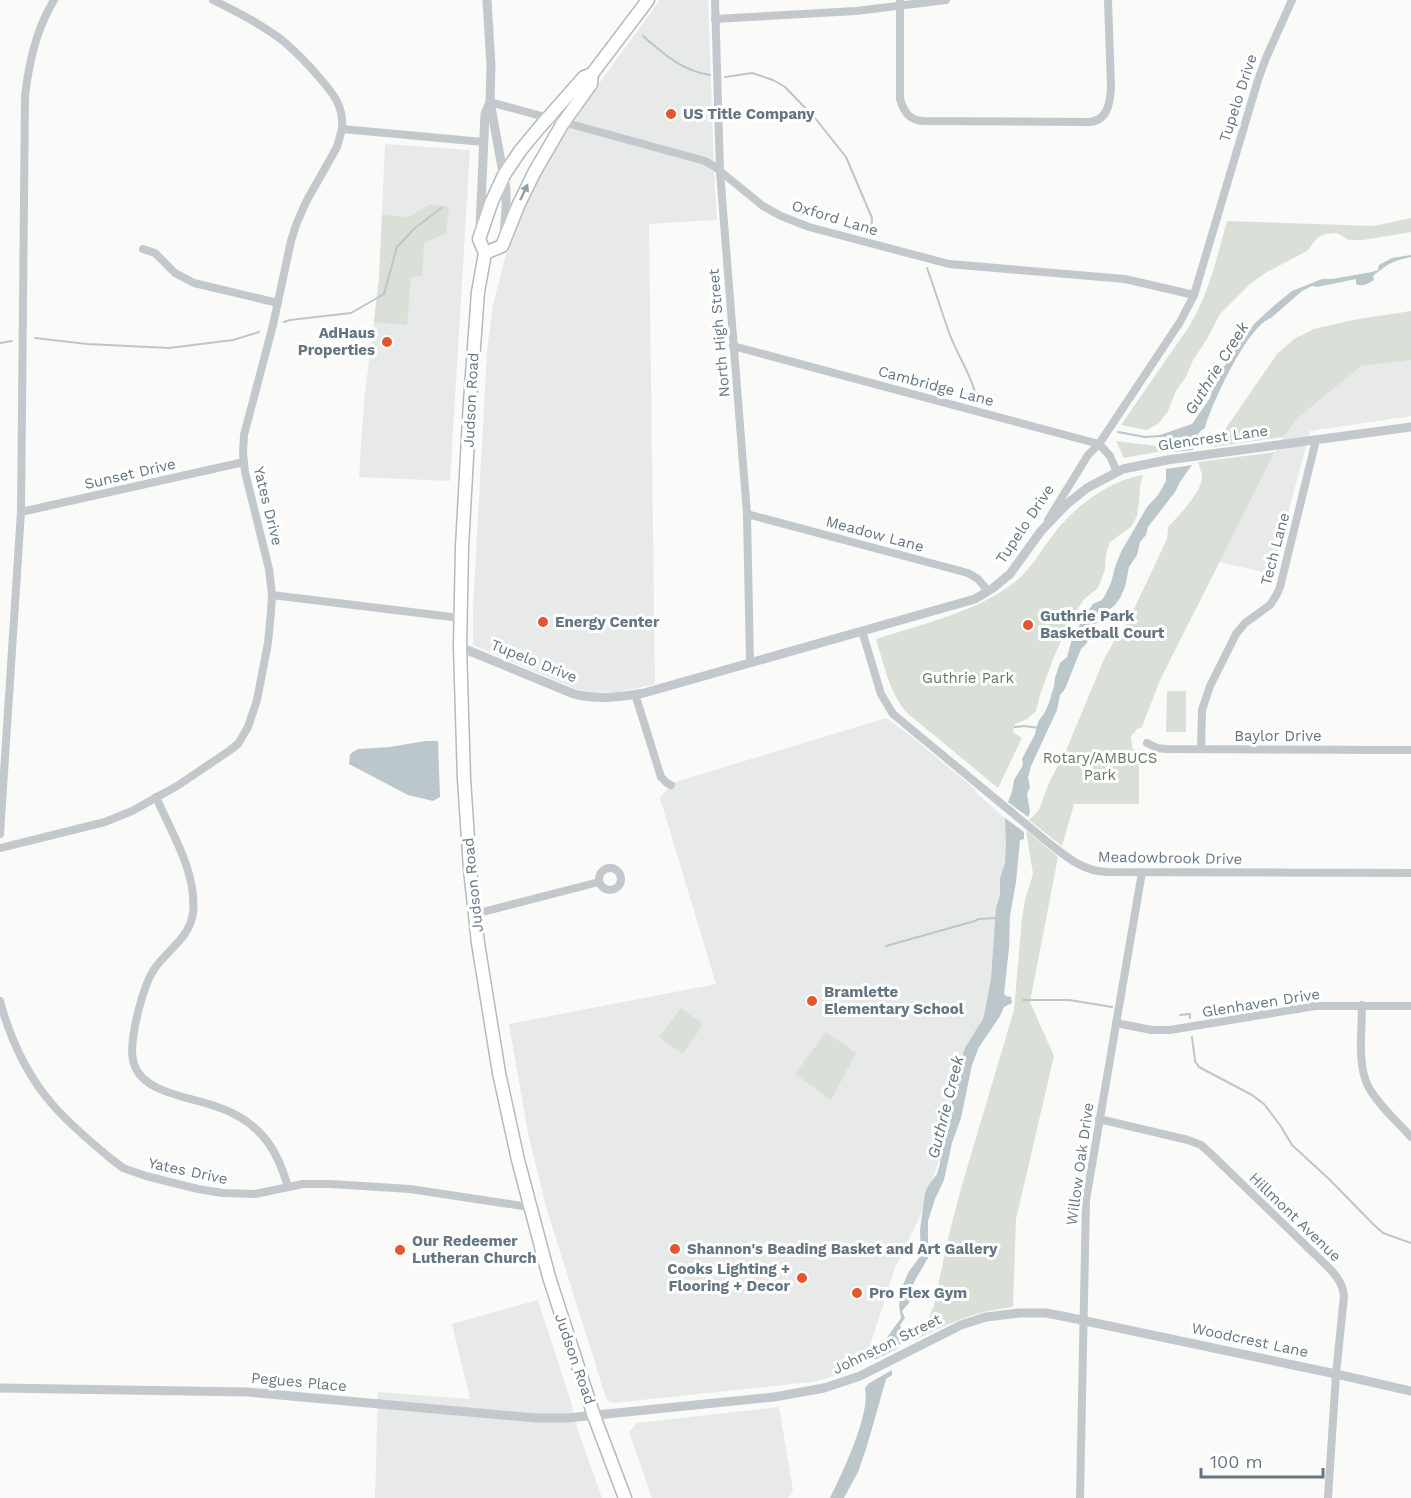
<svg xmlns="http://www.w3.org/2000/svg" width="1411" height="1498" font-family="'Work Sans',sans-serif">
<rect width="100%" height="100%" fill="#fafaf8"/>
<!-- built -->
<g fill="#e8e9e9">
<path d="M660,0H708L714,171L717,220L649,224L655,684L620,692H591L576,689L473,645V609L487,351L493,305L507,251L515,226L534,183L565,130Z"/>
<path d="M385,144L470,150L450,481L359,477L364,402L379,279Z"/>
<path d="M1411,360V416L1310,431L1272,574L1219,562L1285,433L1298,418L1361,366Z"/>
<path d="M886,718L907,733L976,790L975,792L1013,825L992,1010L969,1045L954,1115L921,1214L895,1268L864,1364L825,1379L811,1382L613,1403L607,1401L546,1207L528,1133L509,1024L716,984L660,798L672,783Z"/>
<path d="M538,1300L571,1402L578,1431L602,1498H375L378,1392L470,1399L452,1324Z"/>
<path d="M779,1407L793,1490L788,1498H652L629,1432L637,1423Z"/>
</g>
<!-- green -->
<g fill="#dadfd7">
<path d="M430,204L449,207L446,233L424,243L422,276L411,277L407,325L374,322L379,281L382,215L409,217Z"/>
<path d="M1411,218V232L1363,240H1349L1337,233L1325,234L1318,237L1307,251L1267,272L1251,283L1220,314L1207,339L1193,360L1186,377L1176,391L1168,411L1159,423L1147,430L1121,425L1190,325C1209,293 1217,257 1227,221L1374,226Z"/>
<path d="M1411,311V360L1361,366L1298,418L1283,437L1213,447L1277,354L1294,339L1314,329L1353,320Z"/>
<path d="M1116,441L1156,446L1163,449V451L1124,458Z"/>
<path d="M1275,452L1160,680L1142,727L1137,729L1131,736L1132,747L1139,758V804H1074L1062,846L1029,820L1039,810L1049,783L1067,748L1105,657L1113,643L1128,622L1167,539L1168,527C1177,518 1204,489 1202,476C1202,472 1199,467 1198,462Z"/>
<path d="M1143,475L1140,486L1139,501L1137,516L1131,527L1110,542L1106,554L1105,569L1098,588L1084,599L1069,623L1053,659L1040,695L1036,711L1027,719L1015,724L1013,732L1022,738L998,788L906,712C889,691 884,664 876,639C922,624 978,612 1016,581C1031,569 1041,550 1053,535C1073,508 1109,480 1143,475Z"/>
<path d="M1167,691H1186V732H1166Z"/>
<path d="M1026,830L1058,857L1030,1002L1054,1056L1016,1219L1013,1307C975,1311 947,1324 913,1341L925,1325L934,1306L948,1238L962,1185L1014,1010L1022,918L1025,900L1033,874Z"/>
<path d="M681,1008L701,1023L700,1029L684,1052L681,1053L659,1037Z"/>
<path d="M826,1032L856,1053L831,1100L795,1074Z"/>
</g>
<!-- water -->
<g fill="#bbc7cb">
<path d="M1411,255V257C1392,261 1388,264 1373,276L1374,280C1368,284 1363,287 1356,284V279L1317,287L1312,286L1302,291L1271,318C1248,325 1211,405 1205,428C1198,431 1193,442 1193,450L1173,452L1174,441L1157,436L1192,424L1210,398L1214,385L1228,360V353L1235,349L1255,323L1277,303L1292,291L1322,279H1332L1372,272L1378,270L1379,265L1392,258Z"/>
<path d="M1192,465L1180,482L1175,492L1148,527L1146,535L1140,542L1137,555L1129,567L1125,587L1120,598L1115,605L1100,617L1089,636L1087,643L1081,649L1065,689L1060,695L1057,710L1031,766L1028,778L1030,787L1027,794L1030,812L1028,817L1008,802L1012,792L1014,780L1023,765L1022,759L1035,734L1038,722L1045,712L1049,703L1054,686L1055,678L1060,663L1067,657L1072,639L1085,615L1093,604L1102,600L1104,597L1111,583L1115,567L1121,552L1147,507L1158,495L1166,481V469Z"/>
<path d="M425,741H438L440,797L433,801L408,795L349,764L350,754L358,749L390,747Z"/>
<path d="M1005,818L1024,832V839L1020,840L1016,882L1010,916L1009,948L1004,994L1006,996L1011,997L1012,1003L1004,1007L1000,1016L979,1047L972,1065L961,1118L952,1143L944,1180L935,1199L928,1221V1258L914,1282L912,1297L909,1303L902,1311L905,1318L900,1325L904,1337L898,1348L874,1360L872,1354L883,1343L901,1318L899,1306L903,1285L908,1273L921,1255L920,1230L925,1193L928,1186L937,1174L940,1164L941,1146L948,1122L961,1060L965,1048L983,1019L985,1011L991,979L996,908L1000,895V879L1005,863L1006,844Z"/>
<path d="M892,1370V1375L886,1379L867,1446L858,1472L844,1498H830C842,1474 871,1413 865,1388L868,1384Z"/>
</g>
<g fill="none" stroke-linecap="round" stroke-linejoin="round">
<!-- stream -->
<g stroke="#bbc7cb" stroke-width="2">
<path d="M643,36C664,54 682,71 710,75"/>
<path d="M725,77L752,73L773,80L785,87L815,118L846,157L872,218L871,233"/>
<path d="M927,268C935,290 942,313 950,335C959,358 973,378 977,401"/>
<path d="M284,322L290,320L351,313L384,294L397,247L415,228L441,208"/>
<path d="M35,338L87,344L169,348L233,340L259,332"/>
<path d="M0,343L12,341"/>
<path d="M1118,432L1145,437L1159,436"/>
<path d="M1015,727L1024,726L1039,728"/>
<path d="M886,946L975,921L978,919L996,918"/>
<path d="M1023,1000H1069L1112,1007"/>
<path d="M1180,1015L1190,1014V1018"/>
<path d="M1192,1037L1195,1061L1199,1067L1252,1095L1264,1104L1280,1125L1292,1145L1329,1179L1374,1225L1383,1233L1411,1243"/>
</g>
<!-- primary casing -->
<g stroke="#b5babe" stroke-width="15">
<g id="primary">
<path d="M485,253L502,246L518,206L534,173L563,123L591,84L592,74"/>
<path d="M625,1498L594,1416L549,1277L518,1160L499,1073L478,943L470,869L464,779L460,647L462,547L470,402L478,292L485,253L479,239L492,201L504,175L520,151L539,128L584,77L592,74L648,0"/>
</g>
</g>
<!-- minor -->
<g stroke="#c3c8cc" stroke-width="8">
<path d="M213,0C237,12 261,24 282,40C295,51 307,63 318,76C333,93 344,106 342,129"/>
<path d="M715,0L720,172L747,514L750,663"/>
<path d="M900,0V99C904,112 909,120 923,121L1089,122C1107,121 1110,104 1111,88L1108,0"/>
<path d="M715,19L856,11L946,0"/>
<path d="M490,102L705,161L715,167L763,206L781,216L809,227L949,264L1125,279L1194,295"/>
<path d="M143,249L155,253L175,273L194,283L278,303"/>
<path d="M733,346L1099,444L1110,456L1117,472"/>
<path d="M21,512L244,462"/>
<path d="M747,514L968,573L978,579L988,591"/>
<path d="M1048,520L1088,455L1099,444L1180,322L1194,295L1258,80L1266,58L1292,0"/>
<path d="M272,595L460,618"/>
<path d="M862,631L881,694L893,714L1050,844C1068,858 1083,871 1107,872L1411,873"/>
<path d="M635,694L661,777L667,783L671,785"/>
<path d="M1147,743L1157,748L1166,749L1411,750"/>
<path d="M1201,749L1202,710L1210,686L1236,634L1245,623L1270,605L1277,594L1280,587L1316,440"/>
<path d="M156,797C172,834 197,872 193,913C190,937 168,950 155,968C143,985 127,1044 134,1064C143,1093 190,1097 215,1106C230,1111 247,1120 258,1131C274,1146 282,1167 288,1187"/>
<path d="M0,834L21,512L25,96C29,62 36,30 54,0"/>
<path d="M0,848L105,822L132,811L177,786L229,751L238,744L248,727L257,700L268,643L271,612L272,595L269,569L245,472L243,454L244,435L273,325L291,241L296,225L306,202L337,147L342,129L483,142"/>
<circle cx="610" cy="879" r="11"/>
<path d="M475,914L599,882"/>
<path d="M0,1001C10,1038 27,1075 52,1104C69,1124 90,1141 110,1158L123,1168L146,1176L198,1189L223,1193L255,1194L303,1184H330L410,1189L529,1207"/>
<path d="M1362,1005C1362,1030 1357,1064 1368,1086C1378,1105 1397,1121 1411,1137"/>
<path d="M1116,1023L1152,1030H1170L1315,1006H1411"/>
<path d="M1099,1119L1188,1140L1201,1145L1211,1154L1331,1270C1338,1278 1343,1285 1344,1296L1336,1374L1328,1498"/>
<path d="M1080,1498L1086,1200L1142,872"/>
</g>
<!-- tertiary -->
<g stroke="#c3c8cc" stroke-width="9">
<path d="M487,0L491,65L490,102L506,189V210L504,233"/>
<path d="M480,228L485,114L490,102"/>
<path d="M460,647L574,694C599,700 620,697 644,693L975,599L993,588L1010,574L1041,531L1067,504L1087,488L1123,469L1167,460L1411,427"/>
<path d="M0,1388L247,1392L536,1418H567L774,1397L824,1388L860,1376L961,1325L986,1317L1019,1313H1046L1062,1316L1336,1374L1411,1391"/>
</g>
<!-- primary -->
<use href="#primary" stroke="#fff" stroke-width="12"/>
</g>
<!-- one-way arrows -->
<defs><path id="oneway-solid" d="M-6-.8H1V-3.2L6.5 0L1 3.2V.8H-6Z" transform="scale(1.5)"/></defs>
<use fill="#939fa8" href="#oneway-solid" transform="translate(524 192) rotate(-65)"/>
<!-- markers -->
<g fill="#e4572e" stroke="#fff" stroke-width="2">
<circle cx="671" cy="114" r="6"/>
<circle cx="387" cy="342" r="6"/>
<circle cx="543" cy="622" r="6"/>
<circle cx="1028" cy="625" r="6"/>
<circle cx="812" cy="1001" r="6"/>
<circle cx="675" cy="1249" r="6"/>
<circle cx="400" cy="1250" r="6"/>
<circle cx="802" cy="1278" r="6"/>
<circle cx="857" cy="1293" r="6"/>
</g>
<g text-anchor="middle" stroke-width="6" stroke-linejoin="round" paint-order="stroke">
<!-- street labels -->
<g font-size="15" fill="#657683" stroke="#fff">
<text transform="translate(1238 98) rotate(-72)" y="5">Tupelo Drive</text>
<text transform="translate(835 218) rotate(17)" y="5">Oxford Lane</text>
<text transform="translate(719 333) rotate(-95)" y="5">North High Street</text>
<text transform="translate(936 386) rotate(15)" y="5">Cambridge Lane</text>
<text transform="translate(471 400) rotate(-87)" y="5">Judson Road</text>
<text transform="translate(1213 438) rotate(-8)" y="5">Glencrest Lane</text>
<text transform="translate(130 474) rotate(-13)" y="5">Sunset Drive</text>
<text transform="translate(268 506) rotate(76)" y="5">Yates Drive</text>
<text transform="translate(1025 524) rotate(-56)" y="5">Tupelo Drive</text>
<text transform="translate(875 534) rotate(15)" y="5">Meadow Lane</text>
<text transform="translate(1275 549) rotate(-75)" y="5">Tech Lane</text>
<text transform="translate(534 661) rotate(22)" y="5">Tupelo Drive</text>
<text x="1278" y="741">Baylor Drive</text>
<text transform="translate(1170 858) rotate(1)" y="5">Meadowbrook Drive</text>
<text transform="translate(473 885) rotate(-96)" y="5">Judson Road</text>
<text transform="translate(1261 1003) rotate(-9)" y="5">Glenhaven Drive</text>
<text transform="translate(1080 1164) rotate(-82)" y="5">Willow Oak Drive</text>
<text transform="translate(188 1171) rotate(12)" y="5">Yates Drive</text>
<text transform="translate(1295 1217) rotate(44)" y="5">Hillmont Avenue</text>
<text transform="translate(1250 1340) rotate(12)" y="5">Woodcrest Lane</text>
<text transform="translate(887 1344) rotate(-26)" y="5">Johnston Street</text>
<text transform="translate(575 1359) rotate(71)" y="5">Judson Road</text>
<text transform="translate(299 1382) rotate(5)" y="5">Pegues Place</text>
</g>
<!-- poi labels -->
<g font-size="15" font-weight="bold" fill="#657683" stroke="#fff" text-anchor="start">
<text x="683" y="119">US Title Company</text>
<text x="375" y="338" text-anchor="end">AdHaus<tspan x="375" dy="17">Properties</tspan></text>
<text x="1040" y="621">Guthrie Park<tspan x="1040" dy="17">Basketball Court</tspan></text>
<text x="555" y="627">Energy Center</text>
<text x="824" y="997">Bramlette<tspan x="824" dy="17">Elementary School</tspan></text>
<text x="412" y="1246">Our Redeemer<tspan x="412" dy="17">Lutheran Church</tspan></text>
<text x="687" y="1254">Shannon's Beading Basket and Art Gallery</text>
<text x="790" y="1274" text-anchor="end">Cooks Lighting +<tspan x="790" dy="17">Flooring + Decor</tspan></text>
<text x="869" y="1298">Pro Flex Gym</text>
</g>
<!-- park labels -->
<g font-size="15" fill="#687a64" stroke="#fff">
<text x="968" y="683">Guthrie Park</text>
<text x="1100" y="763">Rotary/AMBUCS<tspan x="1100" dy="17">Park</tspan></text>
</g>
<!-- water labels -->
<g font-size="16" font-style="italic" fill="#60757c" stroke="#fff">
<text transform="translate(1216 368) rotate(-58)" y="6">Guthrie Creek</text>
<text transform="translate(945 1107) rotate(-76)" y="6">Guthrie Creek</text>
</g>
</g>
<!-- scale -->
<path d="M1201 1468v9h122v-9" fill="none" stroke="#657683" stroke-width="3"/>
<text x="1210" y="1468" font-size="18" fill="#657683" stroke="#ffffff" stroke-width="4.5" paint-order="stroke">100 m</text>
</svg>
